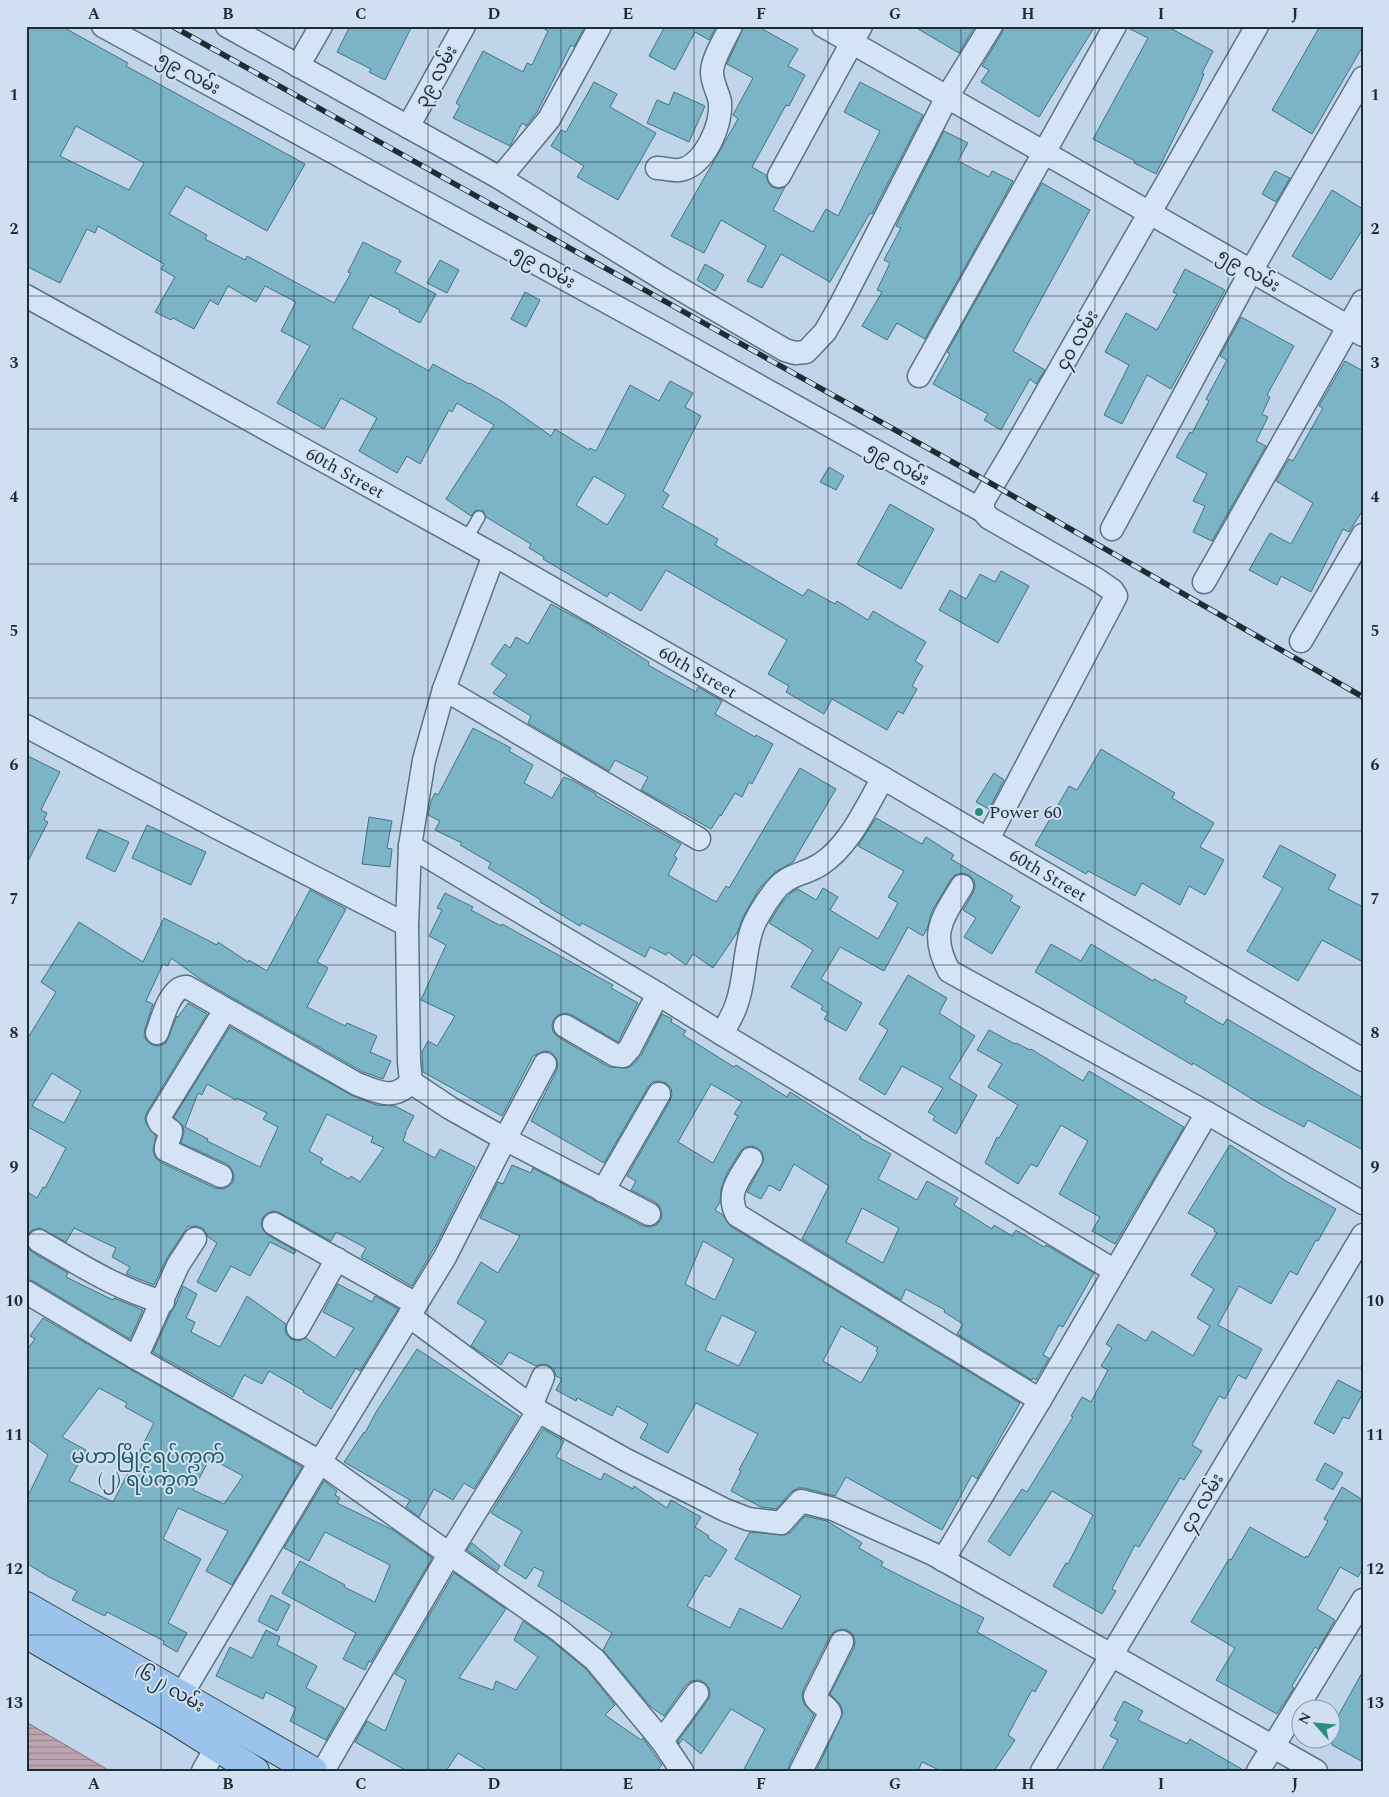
<svg xmlns="http://www.w3.org/2000/svg" width="1389" height="1797" font-family="Spectral,'Noto Sans Myanmar',serif">
<defs>
<pattern id="water-rules" width="6" height="5" patternUnits="userSpaceOnUse" patternTransform="scale(1.25)"><rect width="6" height="5" fill="#bda4b0"/><path d="M0 2.5h6" fill="none" stroke="#998690"/></pattern>
</defs>
<rect width="100%" height="100%" fill="#c1d5ea"/>
<!-- water -->
<path fill="url(#water-rules)" stroke="#8a6c79" d="M26,1722L110,1771L26,1770Z"/>
<!-- building -->
<g fill="#7ab4c6" stroke="#427380" fill-rule="evenodd">
<path d="M26,26H61L128,63L126,66L305,164L267,231L186,186L169,214L207,235L205,239L245,260L247,256L334,303L351,273L348,272L363,242L401,261L395,272L436,294L420,323L399,312L400,310L370,295L352,328L429,371L433,364L469,384L470,383L503,402L551,436L555,429L589,450L590,448L596,451L630,385L659,401L670,381L693,393L685,407L701,416L663,491L669,495L662,507L718,539L715,545L803,596L808,589L835,604L837,601L868,620L873,611L926,642L915,661L923,666L912,686L917,689L903,714L898,711L887,730L832,699L824,714L786,692L789,686L768,674L787,640L666,570L641,611L610,592L607,597L543,559L544,557L529,548L531,544L486,517L483,511L476,510L471,516L446,499L494,425L457,403L452,412L449,410L420,464L407,456L397,473L359,451L377,418L341,398L324,429L277,403L310,346L281,331L296,302L265,286L256,302L228,286L218,305L210,300L194,329L173,318L171,320L155,312L175,277L161,269L164,264L98,226L95,233L87,229L60,283L26,266ZM76,126L144,163L129,190L60,156ZM594,476L626,495L607,525L576,505Z"/>
<path d="M350,26H412L385,80L369,72L371,69L337,52Z"/>
<path d="M540,26H585L574,47L571,45L537,112L526,126L522,123L510,146L453,118L460,106L456,103L483,51L523,72L527,63L532,65L548,31Z"/>
<path d="M665,26H716L709,40L695,32L675,70L649,56Z"/>
<path d="M744,26H757L798,49L788,66L805,75L789,106L786,105L752,167L766,175L768,182L772,187L779,189L785,187L773,210L813,232L826,209L838,216L880,131L844,112L860,82L923,115L872,214L870,213L830,282L781,254L762,288L747,281L766,246L721,220L704,253L671,236L738,119L733,115L753,78L727,64Z"/>
<path d="M913,26H975L959,53Z"/>
<path d="M1004,26H1095L1039,117L981,82L989,70L982,66L1002,33Z"/>
<path d="M1128,26H1166L1213,51L1202,73L1204,74L1197,91L1156,174L1134,163L1135,161L1093,139L1148,38L1128,28Z"/>
<path d="M1320,26H1363V46L1312,134L1272,110Z"/>
<path d="M594,82L617,94L610,107L656,133L618,200L577,177L584,166L551,146L561,130L566,132Z"/>
<path d="M674,92L705,106L689,142L647,123L657,100L669,105Z"/>
<path d="M944,131L968,143L958,161L989,177L992,171L1013,181L925,339L897,323L887,340L862,326L882,292L877,290L890,263L884,260L901,228L896,226Z"/>
<path d="M1275,171L1290,178L1276,202L1262,194Z"/>
<path d="M1042,183L1090,210L1013,351L1045,370L1036,384L1030,379L1001,430L984,420L988,414L933,384L950,354L947,352Z"/>
<path d="M1332,190L1363,209V229L1331,280L1292,256Z"/>
<path d="M440,260L459,270L447,293L427,283Z"/>
<path d="M705,264L724,275L715,291L697,280Z"/>
<path d="M1185,269L1225,290L1171,389L1147,375L1122,424L1104,415L1129,365L1105,352L1126,313L1157,330L1177,294L1173,292Z"/>
<path d="M525,292L540,300L526,327L511,319Z"/>
<path d="M1241,317L1294,346L1267,395L1270,397L1262,414L1268,417L1256,441L1266,446L1212,541L1193,532L1205,506L1193,501L1207,474L1176,457L1190,432L1192,433L1209,401L1206,399L1227,360L1220,356Z"/>
<path d="M1345,361L1363,371V510L1349,532L1343,529L1311,592L1281,576L1277,585L1249,570L1270,533L1291,544L1313,503L1276,481L1289,459L1293,461L1323,408L1319,406Z"/>
<path d="M829,467L844,476L836,490L820,482Z"/>
<path d="M890,504L934,529L901,589L857,564Z"/>
<path d="M1001,571L1029,586L998,643L939,610L950,590L966,599L980,574L995,582Z"/>
<path d="M551,604L588,624L649,662L648,665L696,692L698,687L722,701L715,714L755,737L756,735L773,744L752,784L749,782L742,797L735,793L721,816L720,815L711,829L641,790L648,777L615,760L609,771L528,723L531,716L493,693L507,675L491,664L505,644L510,648L516,637L528,644Z"/>
<path d="M473,728L511,748L509,751L533,765L524,783L552,798L564,777L574,781L596,794L595,795L681,844L674,856L677,858L668,875L716,902L726,886L729,888L800,768L836,789L793,862L775,872L759,889L743,917L737,933L713,968L693,954L686,965L668,952L666,955L650,947L645,957L582,923L580,926L540,902L541,900L488,868L491,863L460,845L462,843L435,830L440,821L428,815L431,801L435,793L438,795Z"/>
<path d="M1101,749L1175,793L1172,798L1214,823L1200,847L1224,860L1205,895L1189,886L1180,905L1142,883L1135,896L1088,871L1086,874L1035,845L1069,786L1077,790Z"/>
<path d="M26,755L60,772L41,810L47,813L44,820L48,822L26,865Z"/>
<path d="M994,773L1004,780L989,809L976,802Z"/>
<path d="M369,817L392,821L387,848L392,849L390,867L362,864Z"/>
<path d="M876,818L922,844L926,837L954,855L951,859L1013,896L1010,901L1020,907L992,954L964,937L976,918L963,910L973,893L975,886L974,880L969,875L962,873L955,875L951,879L932,911L927,929L923,936L908,927L884,971L840,947L821,979L862,1003L846,1031L824,1019L828,1013L821,1009L823,1006L791,987L813,950L769,923L781,904L792,892L798,889L816,900L823,888L838,897L830,910L878,939L898,903L888,897L904,871L858,846Z"/>
<path d="M147,825L206,852L191,885L132,858Z"/>
<path d="M99,829L129,842L115,872L86,858Z"/>
<path d="M1280,845L1336,875L1328,889L1363,907V962L1322,940L1298,981L1247,951L1283,888L1263,877Z"/>
<path d="M310,890L346,909L317,962L328,968L307,1007L345,1026L347,1023L377,1036L370,1052L391,1061L383,1079L363,1072L203,981L171,958L168,966L163,964L146,1001L153,1004L145,1029L144,1036L147,1041L152,1045L159,1046L166,1043L177,1016L178,1017L188,1003L207,1014L147,1112L145,1118L146,1124L156,1136L153,1150L155,1157L160,1162L215,1188L223,1189L229,1186L233,1182L234,1175L231,1168L227,1164L181,1143L184,1132L183,1126L174,1117L230,1027L351,1095L376,1105L395,1106L414,1116L405,1133H406L403,1141L435,1158L440,1149L475,1167L437,1243L412,1286L361,1257L366,1248L336,1232L331,1241L280,1213L274,1211L268,1213L263,1217L261,1224L263,1230L268,1235L296,1251L294,1254L270,1242L250,1276L231,1266L216,1292L197,1282L217,1243L208,1237L203,1228L196,1226L190,1227L188,1226L167,1258L154,1285L126,1274L130,1267L112,1257L116,1248L74,1228L66,1242L40,1228L32,1230L28,1234L26,1239V1191L37,1198L43,1187L45,1188L66,1148L26,1126V1041L56,992L41,982L79,922L143,962L164,918L217,945L218,942L248,962L249,960L267,971ZM52,1073L81,1091L64,1123L32,1106ZM207,1084L236,1100L237,1098L267,1113L263,1119L278,1127L260,1167L207,1141L208,1139L185,1127L198,1093L202,1095ZM327,1114L373,1137L371,1142L384,1148L360,1182L351,1176L349,1179L320,1163L323,1159L309,1151Z"/>
<path d="M445,893L473,907L471,910L501,926L502,924L600,978L613,985L611,988L638,1003L618,1042L572,1015L566,1013L558,1015L553,1020L552,1025L553,1032L558,1037L609,1067L627,1068L633,1065L642,1054L662,1014L672,1019L671,1022L686,1031L683,1035L734,1067L736,1065L787,1097L790,1092L861,1137L860,1138L891,1154L878,1179L917,1200L927,1181L958,1198L954,1205L992,1229L994,1225L1012,1236L1016,1230L1044,1247L1046,1245L1094,1273L1063,1327L1059,1325L1043,1355L1049,1358L1036,1380L1033,1378L1032,1380L957,1334L963,1324L944,1312L945,1310L906,1289L901,1300L802,1239L829,1186L794,1164L780,1191L769,1185L761,1199L747,1192L764,1160L762,1152L757,1148L752,1146L745,1147L740,1152L727,1173L721,1189L720,1202L715,1210L723,1215L730,1226L1020,1403L977,1479L972,1475L942,1530L846,1477L835,1496L804,1488H798L791,1492L776,1509L761,1507L731,1491L741,1471L739,1470L758,1434L696,1403L668,1453L640,1438L648,1424L617,1406L612,1416L577,1398L576,1401L556,1390L562,1379L556,1376L554,1369L548,1365L542,1364L536,1366L509,1352L501,1365L471,1346L486,1321L457,1303L481,1262L498,1273L520,1236L480,1218L498,1182L503,1184L512,1165L531,1173L533,1168L643,1226L649,1227L656,1225L661,1220L662,1214L660,1207L655,1202L631,1190L636,1181L627,1176L670,1101L672,1094L671,1088L666,1083L659,1081L653,1082L648,1087L604,1163L531,1121L557,1070L558,1064L556,1058L551,1052L544,1051L533,1056L502,1116L423,1072L422,1052L428,1041L437,1046L455,1016L421,1000L446,945L429,936L442,910L437,908ZM711,1084L742,1102L734,1114L738,1116L713,1163L678,1142ZM862,1208L899,1228L883,1263L846,1242ZM703,1241L734,1259L715,1300L685,1284ZM722,1315L756,1332L739,1366L705,1350ZM841,1326L878,1348L876,1351L878,1353L861,1383L823,1361Z"/>
<path d="M1051,944L1081,961L1091,944L1153,981L1154,979L1187,997L1184,1002L1223,1025L1227,1019L1363,1098V1150L1308,1120L1304,1127L1262,1105L1193,1063L1192,1065L1035,972Z"/>
<path d="M908,975L947,998L939,1013L975,1036L949,1078L977,1095L956,1134L933,1120L935,1116L928,1112L943,1088L902,1066L885,1095L859,1079L888,1030L879,1024Z"/>
<path d="M989,1030L1015,1044L1016,1043L1030,1050L1031,1049L1083,1081L1089,1071L1184,1127L1115,1244L1092,1231L1100,1217L1059,1194L1088,1141L1061,1125L1037,1167L1031,1164L1018,1184L985,1163L997,1137L999,1138L1018,1105L988,1087L1002,1064L977,1050Z"/>
<path d="M1230,1145L1286,1181L1336,1209L1318,1241L1316,1240L1297,1275L1290,1271L1271,1304L1239,1286L1218,1325L1262,1349L1246,1379L1238,1375L1225,1399L1219,1396L1192,1445L1202,1451L1184,1480L1180,1478L1139,1547L1135,1545L1112,1589L1116,1591L1102,1614L1053,1586L1066,1563L1068,1564L1093,1515L1052,1491L1010,1556L988,1541L1022,1489L1027,1492L1073,1417L1071,1416L1082,1397L1091,1402L1108,1370L1101,1366L1112,1348L1106,1344L1118,1324L1146,1341L1152,1331L1193,1356L1210,1326L1197,1318L1214,1289L1191,1275L1217,1233L1214,1231L1215,1229L1188,1213Z"/>
<path d="M26,1243L28,1248L32,1252L68,1273L66,1277L113,1300L114,1298L143,1310L130,1339L33,1281L26,1279Z"/>
<path d="M338,1284L372,1302L375,1296L398,1309L360,1371L356,1368L331,1409L303,1392L304,1391L269,1371L262,1384L244,1375L233,1397L153,1352L171,1312L175,1306L183,1286L197,1294L186,1318L195,1322L191,1332L220,1347L247,1296L286,1324L285,1329L286,1334L291,1339L299,1341L306,1338L335,1358L354,1328L323,1312Z"/>
<path d="M43,1318L130,1369L302,1467L232,1585L206,1571L228,1531L178,1508L163,1539L201,1559L168,1623L187,1633L177,1652L163,1644L164,1641L107,1612L105,1616L72,1600L77,1591L49,1577L26,1563V1500L48,1455L26,1438V1351L35,1339L30,1336ZM99,1388L127,1403L125,1407L154,1423L113,1502L69,1481L86,1450L62,1437ZM210,1458L243,1476L224,1504L193,1490Z"/>
<path d="M417,1349L519,1416L474,1489L464,1483L453,1500L434,1489L419,1517L406,1507L410,1500L344,1462L364,1432L365,1433L376,1412Z"/>
<path d="M1338,1380L1363,1393L1349,1419L1343,1417L1334,1434L1314,1423Z"/>
<path d="M543,1429L564,1441L556,1457L601,1480L604,1473L633,1489L634,1486L667,1508L671,1500L701,1517L695,1527L709,1536L708,1538L727,1550L710,1577L705,1575L687,1606L730,1628L740,1608L782,1629L801,1596L735,1559L750,1532L785,1535L791,1532L805,1516L827,1521L862,1543L859,1548L883,1562L881,1566L984,1618L977,1632L1047,1671L1035,1692L1032,1690L1008,1735L1015,1740L994,1771H941L922,1762L918,1771H816L843,1713L840,1704L830,1694L854,1648L855,1642L853,1634L847,1630L842,1629L835,1631L830,1636L803,1690L802,1696L804,1704L814,1715L789,1765L788,1771H743L765,1729L731,1709L701,1754L683,1739L679,1744L678,1741L708,1700L710,1695L709,1688L705,1683L699,1680L691,1681L686,1685L664,1716L651,1707L603,1650L612,1633L538,1586L544,1572L534,1567L526,1579L504,1565L522,1531L491,1513Z"/>
<path d="M1325,1463L1343,1473L1333,1490L1316,1480Z"/>
<path d="M324,1481L337,1491L335,1495L340,1498L337,1503L393,1530L432,1558L371,1662L369,1661L365,1670L343,1659L356,1633L282,1593L300,1561L345,1585L344,1587L375,1602L390,1565L325,1532L309,1561L284,1548Z"/>
<path d="M1342,1487L1363,1500V1568L1358,1577L1340,1567L1317,1609L1335,1620L1318,1649L1315,1647L1292,1686L1294,1688L1277,1714L1216,1680L1235,1648L1191,1622L1229,1559L1231,1560L1250,1527L1305,1558L1306,1556L1308,1557L1328,1521L1324,1519Z"/>
<path d="M472,1543L500,1566L497,1571L467,1550Z"/>
<path d="M454,1573L506,1609L459,1678L493,1690L496,1681L516,1690L538,1657L514,1640L523,1621L552,1641L586,1669L615,1705L605,1715L641,1740L643,1738L662,1765L657,1771H488L458,1753L446,1771H407L355,1742L367,1721L385,1731L406,1680L395,1674Z"/>
<path d="M271,1595L290,1605L277,1631L258,1621Z"/>
<path d="M266,1630L280,1637L277,1645L317,1666L306,1688L344,1708L326,1740L290,1721L296,1708L266,1692L263,1699L216,1676L230,1647L252,1658Z"/>
<path d="M1363,1671V1762L1332,1745V1715L1337,1718Z"/>
<path d="M1124,1701L1143,1711L1138,1720L1187,1744L1190,1739L1245,1771H1101L1118,1740L1110,1736L1118,1722L1114,1720Z"/>
</g>
<g fill="none" stroke-linecap="round" stroke-linejoin="round">
<!-- service casing -->
<g stroke="#5a7482" stroke-width="14">
<path id="service" d="M466,540L479,517"/>
</g>
<!-- minor casing -->
<g stroke="#5a7482" stroke-width="25">
<g id="minor">
<path d="M103,26L662,332L983,511"/>
<path d="M227,26L500,178L663,279L785,350L795,353L806,352L825,332L841,304L947,97L991,26"/>
<path d="M823,26L1363,335"/>
<path d="M298,66L321,26"/>
<path d="M408,127L464,26"/>
<path d="M657,168C664,168 674,171 680,170C705,165 722,125 720,102C718,92 712,83 712,72C712,59 725,39 731,26"/>
<path d="M779,176L861,26"/>
<path d="M500,178L549,119L600,26"/>
<path id="s1" d="M26,296L494,555L883,778L1363,1060"/>
<path d="M919,376L1115,26"/>
<path d="M1112,529L1251,271L1363,78"/>
<path d="M494,555L444,689L424,760L410,846L658,994L722,1034L1115,1271"/>
<path d="M1204,582L1363,301"/>
<path d="M1301,641L1363,535"/>
<path d="M444,689L699,839"/>
<path d="M26,726L218,828L407,925L409,1062L411,1082L450,1108L505,1139L445,1257L320,1462L173,1709"/>
<path d="M988,839L1116,596L1112,590L1096,579L989,518L983,511V501L1014,449L1257,26"/>
<path d="M962,886C942,919 929,933 949,971L1207,1113L1363,1203"/>
<path d="M407,925L410,846"/>
<path d="M565,1026L615,1055L623,1056L630,1048L658,994"/>
<path d="M157,1033C162,1020 170,986 187,987L357,1084C378,1092 394,1101 411,1082"/>
<path d="M722,1034C727,1024 734,1014 737,1003C745,980 744,955 751,932C754,921 766,902 773,893C787,873 803,876 821,864C850,845 866,807 883,778"/>
<path d="M545,1064L505,1139L649,1214"/>
<path d="M751,1159C740,1178 725,1193 737,1215L1040,1400"/>
<path d="M221,1176L166,1150C165,1143 171,1138 171,1131L160,1123L158,1119L225,1010"/>
<path d="M603,1191L659,1094"/>
<path d="M274,1224L416,1304"/>
<path d="M39,1241C79,1264 117,1289 163,1302"/>
<path d="M26,1292L136,1358L320,1462L435,1544L560,1631L595,1660L662,1741L682,1771"/>
<path d="M409,1316L538,1411L626,1460L725,1510L748,1519L781,1523L801,1501L833,1509L933,1554L1316,1771"/>
<path d="M298,1328L337,1259"/>
<path d="M136,1358L178,1265L195,1239"/>
<path d="M531,1406L543,1377"/>
<path d="M943,1560L1040,1400L1207,1113"/>
<path d="M662,1741L697,1693"/>
<path d="M203,1771L225,1732"/>
<path d="M323,1771L450,1553L538,1411"/>
<path d="M801,1771L830,1713C827,1705 817,1704 815,1696L842,1642"/>
<path d="M1042,1771L1363,1235"/>
<path d="M1258,1771L1363,1600"/>
</g>
</g>
<!-- primary casing -->
<g stroke="#2e4750" stroke-width="30">
<g id="primary">
<path d="M26,1606L313,1771"/>
<path d="M26,1634L169,1717L255,1771"/>
</g>
</g>
<!-- service -->
<use href="#service" stroke="#d4e4f6" stroke-width="11"/>
<!-- minor -->
<use href="#minor" stroke="#d4e4f6" stroke-width="22"/>
<!-- primary -->
<use href="#primary" stroke="#9bc3eb" stroke-width="28"/>
<!-- rail casing -->
<g stroke="#1d2d33" stroke-width="5.5">
<path id="rail" d="M172,26L992,484L1363,697"/>
</g>
<!-- rail -->
<use href="#rail" stroke="#d0e0f2" stroke-width="4" stroke-dasharray="11" stroke-linecap="butt"/>
</g>
<!-- grid -->
<path fill="none" stroke="#1d2d33" stroke-width="1" stroke-opacity="0.55" d="M161,26V1771M294,26V1771M428,26V1771M561,26V1771M694,26V1771M828,26V1771M961,26V1771M1095,26V1771M1228,26V1771M26,162H1363M26,296H1363M26,429H1363M26,564H1363M26,698H1363M26,831H1363M26,965H1363M26,1100H1363M26,1234H1363M26,1368H1363M26,1501H1363M26,1635H1363"/>
<!-- markers -->
<circle fill="#2f8d7b" stroke="#d0e0f2" stroke-width="2" cx="979" cy="812" r="5"/>
<g text-anchor="middle" stroke-width="4" stroke-linejoin="round" paint-order="stroke">
<!-- street labels -->
<g font-size="18" fill="#1d2d33" stroke="#d0e0f2">
<text transform="translate(189 73) rotate(29)" y="6">၅၉ လမ်း</text>
<text transform="translate(436 76) rotate(-61)" y="6">၃၉ လမ်း</text>
<text transform="translate(544 267) rotate(29)" y="6">၅၉ လမ်း</text>
<text transform="translate(1249 270) rotate(30)" y="6">၅၉ လမ်း</text>
<text transform="translate(1077 340) rotate(-60)" y="6">၄၀ လမ်း</text>
<text transform="translate(898 464) rotate(29)" y="6">၅၉ လမ်း</text>
<text dy="6" stroke="none"><textPath href="#s1" startOffset="365">60th Street</textPath></text>
<text dy="6" stroke="none"><textPath href="#s1" startOffset="770">60th Street</textPath></text>
<text dy="6" stroke="none"><textPath href="#s1" startOffset="1175">60th Street</textPath></text>
<text transform="translate(1202 1503) rotate(-59)" y="6">၄၁ လမ်း</text>
<text transform="translate(170 1688) rotate(30)" y="6">(၆၂) လမ်း</text>
</g>
<!-- poi labels -->
<g font-size="18" fill="#1d2d33" stroke="#d0e0f2" text-anchor="start">
<text x="989" y="818">Power 60</text>
</g>
<!-- quarter labels -->
<g font-size="20" fill="#205b5d" stroke="#d0e0f2">
<text x="148" y="1463">မဟာမြိုင်ရပ်ကွက်<tspan x="148" dy="23">(၂) ရပ်ကွက်</tspan></text>
</g>
</g>
<!-- border -->
<rect width="1389" height="1797" fill="none" stroke="#d0e0f2" stroke-width="55"/>
<!-- north arrow -->
<g transform="translate(1316 1724) rotate(297)"><circle r="24" fill="#d0e0f2" stroke="#8898a6"/>
<path d="M0-4L9 19L0 12L-9 19Z" fill="#2f8d7b"/>
<text y="-8" font-size="14" font-weight="bold" text-anchor="middle" fill="#1d2d33">N</text>
</g>
<rect x="28" y="28" width="1334" height="1742" fill="none" stroke="#1d2d33" stroke-width="2"/>
<g font-size="16" text-anchor="middle" font-weight="bold" fill="#1d2d33">
<text x="94" y="19">A</text>
<text x="228" y="19">B</text>
<text x="361" y="19">C</text>
<text x="494" y="19">D</text>
<text x="628" y="19">E</text>
<text x="761" y="19">F</text>
<text x="895" y="19">G</text>
<text x="1028" y="19">H</text>
<text x="1161" y="19">I</text>
<text x="1295" y="19">J</text>
<text x="14" y="100">1</text>
<text x="1375" y="100">1</text>
<text x="14" y="234">2</text>
<text x="1375" y="234">2</text>
<text x="14" y="368">3</text>
<text x="1375" y="368">3</text>
<text x="14" y="502">4</text>
<text x="1375" y="502">4</text>
<text x="14" y="636">5</text>
<text x="1375" y="636">5</text>
<text x="14" y="770">6</text>
<text x="1375" y="770">6</text>
<text x="14" y="904">7</text>
<text x="1375" y="904">7</text>
<text x="14" y="1038">8</text>
<text x="1375" y="1038">8</text>
<text x="14" y="1172">9</text>
<text x="1375" y="1172">9</text>
<text x="14" y="1306">10</text>
<text x="1375" y="1306">10</text>
<text x="14" y="1440">11</text>
<text x="1375" y="1440">11</text>
<text x="14" y="1574">12</text>
<text x="1375" y="1574">12</text>
<text x="14" y="1708">13</text>
<text x="1375" y="1708">13</text>
<text x="94" y="1789">A</text>
<text x="228" y="1789">B</text>
<text x="361" y="1789">C</text>
<text x="494" y="1789">D</text>
<text x="628" y="1789">E</text>
<text x="761" y="1789">F</text>
<text x="895" y="1789">G</text>
<text x="1028" y="1789">H</text>
<text x="1161" y="1789">I</text>
<text x="1295" y="1789">J</text>
</g>
</svg>
